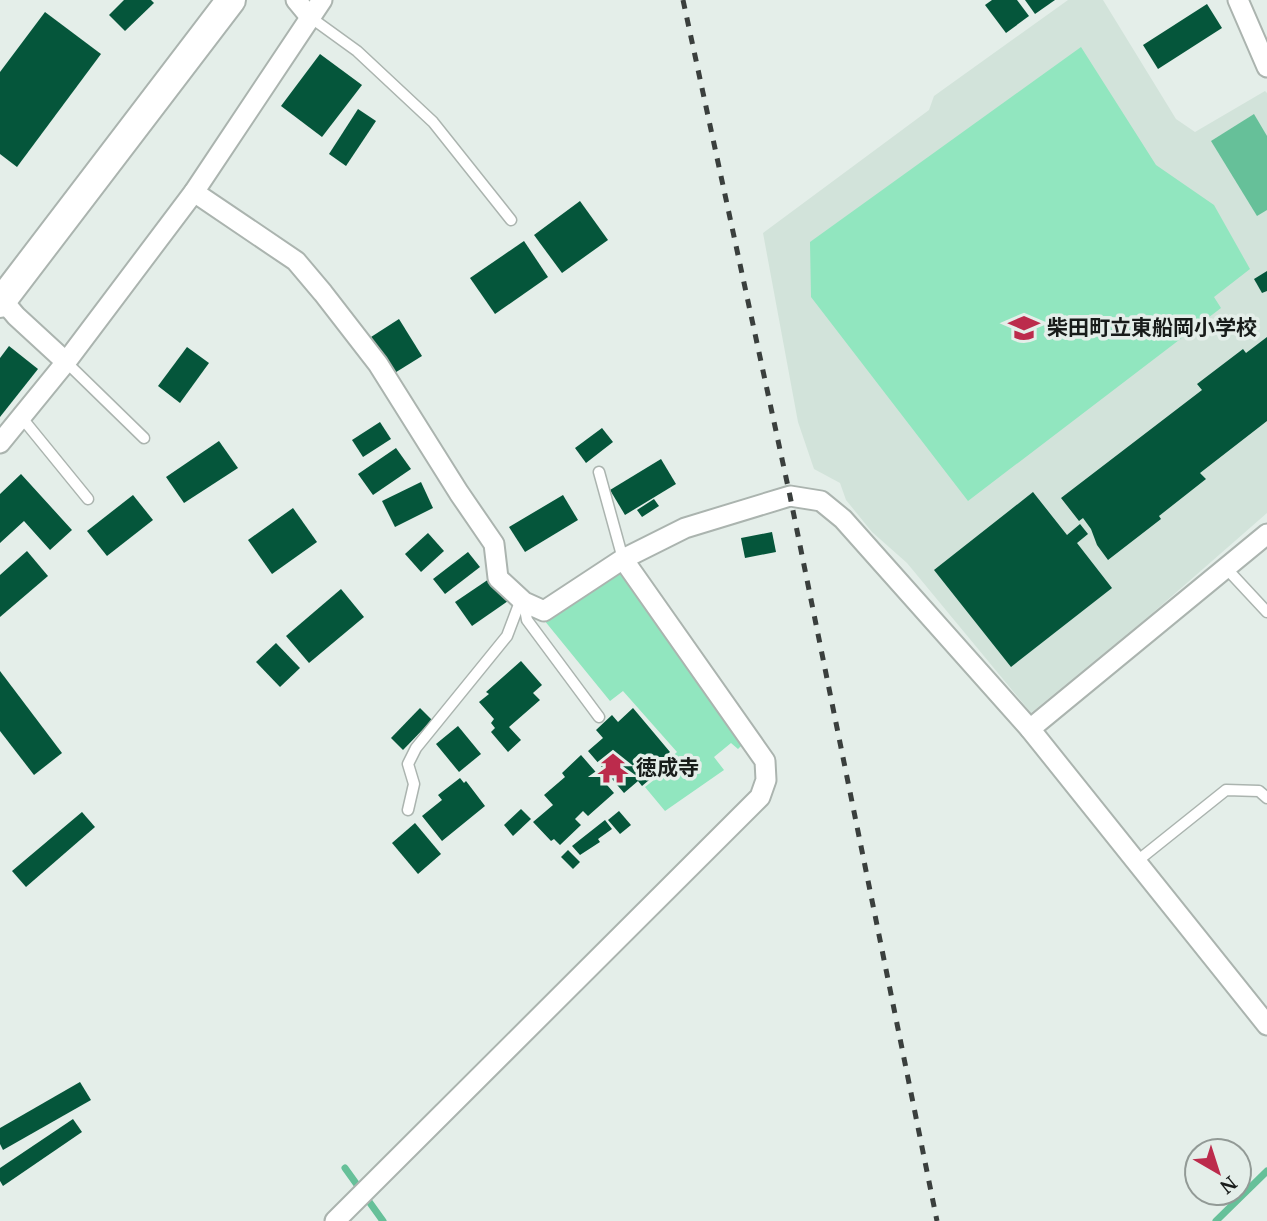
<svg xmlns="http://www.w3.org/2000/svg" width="1267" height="1221" font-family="'Noto Serif','Noto Sans JP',serif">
<rect width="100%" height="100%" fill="#e4eee9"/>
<!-- built -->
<path fill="#d2e3da" d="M1068,0H1103L1176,119L1195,132L1265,91L1267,93V513L1148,617L1031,713L907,563L872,532L846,500L840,483L814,469L798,422L763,233L929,110L934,96Z"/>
<!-- green -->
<g fill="#91e6bf">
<path d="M1081,47L1156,165L1214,205L1250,269L1214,297L1221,308L968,501L811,297L810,242Z"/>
<path d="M624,571L744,743L738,749L731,743L714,757L724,770L665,811L645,787L668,769L665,763L677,752L623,691L610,701L544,620Z"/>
</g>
<!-- water -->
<path fill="#66c099" d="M1254,114L1267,136V210L1257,216L1211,141Z"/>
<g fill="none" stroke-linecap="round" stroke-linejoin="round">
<!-- stream -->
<g stroke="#66c099" stroke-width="7">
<path d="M345,1168L383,1221"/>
<path d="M1216,1221L1267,1171"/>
</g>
</g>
<!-- building -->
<g fill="#05563b">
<path d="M124,0H151L154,3L125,31L109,15Z"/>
<path d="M992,0H1017L1029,16L1006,33L985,5Z"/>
<path d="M1025,0H1055L1035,14Z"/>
<path d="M1207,4L1222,28L1158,69L1143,45Z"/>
<path d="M45,12L101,54L17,167L0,154V72Z"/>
<path d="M320,54L362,85L322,137L281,106Z"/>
<path d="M358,109L376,121L346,166L329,154Z"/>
<path d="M580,201L608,240L562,273L534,235Z"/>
<path d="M524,241L548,277L495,314L470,278Z"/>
<path d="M1267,271V291L1262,293L1254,279Z"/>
<path d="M399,319L422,356L393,374L371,337Z"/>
<path d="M1267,337V421L1200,473L1206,479L1159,516L1161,519L1108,560L1097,545L1091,529L1083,518L1079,521L1061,498L1202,390L1197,384L1243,349L1246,353Z"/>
<path d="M9,346L38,369L0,417V358Z"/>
<path d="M187,347L209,363L180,403L158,386Z"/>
<path d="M380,422L391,439L363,457L352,440Z"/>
<path d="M602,428L613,442L586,463L575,448Z"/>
<path d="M219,441L238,468L184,503L166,477Z"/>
<path d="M396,448L411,469L373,495L358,474Z"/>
<path d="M661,459L676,484L625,515L610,490Z"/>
<path d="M21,474L72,530L50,550L24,521L0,543V494Z"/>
<path d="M421,482L433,508L395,527L382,501Z"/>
<path d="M1033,492L1067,535L1080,524L1088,534L1077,543L1112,588L1011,667L934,570Z"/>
<path d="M133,495L153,520L107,556L87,531Z"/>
<path d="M563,495L578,520L525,552L509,527Z"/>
<path d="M654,499L659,506L642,517L637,510Z"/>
<path d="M293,508L317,542L272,574L248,540Z"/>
<path d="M772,532L776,552L745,558L741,538Z"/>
<path d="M428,533L444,551L421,572L405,554Z"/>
<path d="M27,551L48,576L0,617V575Z"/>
<path d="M468,552L480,567L445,594L433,579Z"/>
<path d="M492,577L508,601L472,626L455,602Z"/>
<path d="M341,589L364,617L309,663L286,636Z"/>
<path d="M276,643L300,668L280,687L256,662Z"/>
<path d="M521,661L542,685L533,693L540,700L509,727L521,740L508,752L491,732L495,728L491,723L494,719L479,702L489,694L486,692Z"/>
<path d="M0,671L62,753L34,775L0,731Z"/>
<path d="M420,708L432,720L403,750L391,738Z"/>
<path d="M633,708L670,752L657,763L662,769L642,786L638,781L624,793L588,751L603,738L596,730L612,715L618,722Z"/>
<path d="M458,726L481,754L459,772L436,744Z"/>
<path d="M581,755L614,793L588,816L583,811L575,819L581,825L560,845L554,839L551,841L533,822L553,805L544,795L565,777L562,773Z"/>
<path d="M460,778L464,783L466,781L485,806L442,841L422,816L442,800L438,795Z"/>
<path d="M521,809L531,819L513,836L504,825Z"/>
<path d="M619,811L631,825L620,834L608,820Z"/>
<path d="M82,812L95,827L26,887L12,871Z"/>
<path d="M605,820L612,829L598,839L600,842L580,855L572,846Z"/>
<path d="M415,823L441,854L418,874L392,843Z"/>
<path d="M568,850L580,862L573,869L561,857Z"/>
<path d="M80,1082L91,1100L3,1150L0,1144V1128Z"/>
<path d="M73,1119L82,1132L3,1186L0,1181V1168Z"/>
</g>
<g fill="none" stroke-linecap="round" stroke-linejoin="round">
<!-- lane casing -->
<g stroke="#abb4af" stroke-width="13">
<g id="lane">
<path d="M310,17L357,51L433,122L511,220"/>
<path d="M66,362L144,438"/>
<path d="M22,418L88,499"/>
<path d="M599,472L623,559"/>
<path d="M1226,568L1267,612"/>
<path d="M524,603L527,620L599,717"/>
<path d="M408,810L414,784L408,764L416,748L507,636L521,599"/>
<path d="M1136,862L1226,790L1259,791L1267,798"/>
</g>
</g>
<!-- street casing -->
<g stroke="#abb4af" stroke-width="23">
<g id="street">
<path d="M296,0L310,17"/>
<path d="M1238,0L1267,67"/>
<path d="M194,192L296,261L323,293L378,364L459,493L494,544L498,578L524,602L544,611L623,559L685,528L790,496L821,501L843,519L1030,729L1267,1025"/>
<path d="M0,297L16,316L66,362"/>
<path d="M0,443L66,362L194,192L322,0"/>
<path d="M1030,729L1267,534"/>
<path d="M335,1221L760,797L766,780L765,761L623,559"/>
</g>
</g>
<!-- secondary casing -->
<g stroke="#abb4af" stroke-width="32">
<path id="secondary" d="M0,303L231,0"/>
</g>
<!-- lane -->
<use href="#lane" stroke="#fff" stroke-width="10"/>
<!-- street -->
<use href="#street" stroke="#fff" stroke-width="19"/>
<!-- secondary -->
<use href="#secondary" stroke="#fff" stroke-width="28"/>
<!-- rail -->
<path stroke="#3a3f3d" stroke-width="5" stroke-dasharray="9 9" stroke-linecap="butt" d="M683,0L790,496L937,1221"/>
</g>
<!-- icons -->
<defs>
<g id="school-bare" transform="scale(2.415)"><path d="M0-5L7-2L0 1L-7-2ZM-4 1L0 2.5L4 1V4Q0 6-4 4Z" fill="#bc2b4c" stroke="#e4eee9" stroke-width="2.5" paint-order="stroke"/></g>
<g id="temple-bare" transform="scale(2.415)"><path d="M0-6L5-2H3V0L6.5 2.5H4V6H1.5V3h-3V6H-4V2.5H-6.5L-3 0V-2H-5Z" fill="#bc2b4c" stroke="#e4eee9" stroke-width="2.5" paint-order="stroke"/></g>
</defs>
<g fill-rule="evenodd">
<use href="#school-bare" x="1024" y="328"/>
<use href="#temple-bare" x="613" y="768"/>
</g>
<g text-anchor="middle" stroke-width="7" stroke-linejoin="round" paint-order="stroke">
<!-- poi labels -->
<g font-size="21" font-weight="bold" fill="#181c1a" stroke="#e4eee9" text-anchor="start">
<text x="1047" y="335">柴田町立東船岡小学校</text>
<text x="636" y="775">徳成寺</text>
</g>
</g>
<!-- north arrow -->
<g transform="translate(1218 1172) rotate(141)"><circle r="33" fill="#e4eee9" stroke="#929a96" stroke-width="2"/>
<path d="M0-5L12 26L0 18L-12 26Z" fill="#bc2b4c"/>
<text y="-10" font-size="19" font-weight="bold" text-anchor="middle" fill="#181c1a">N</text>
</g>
</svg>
